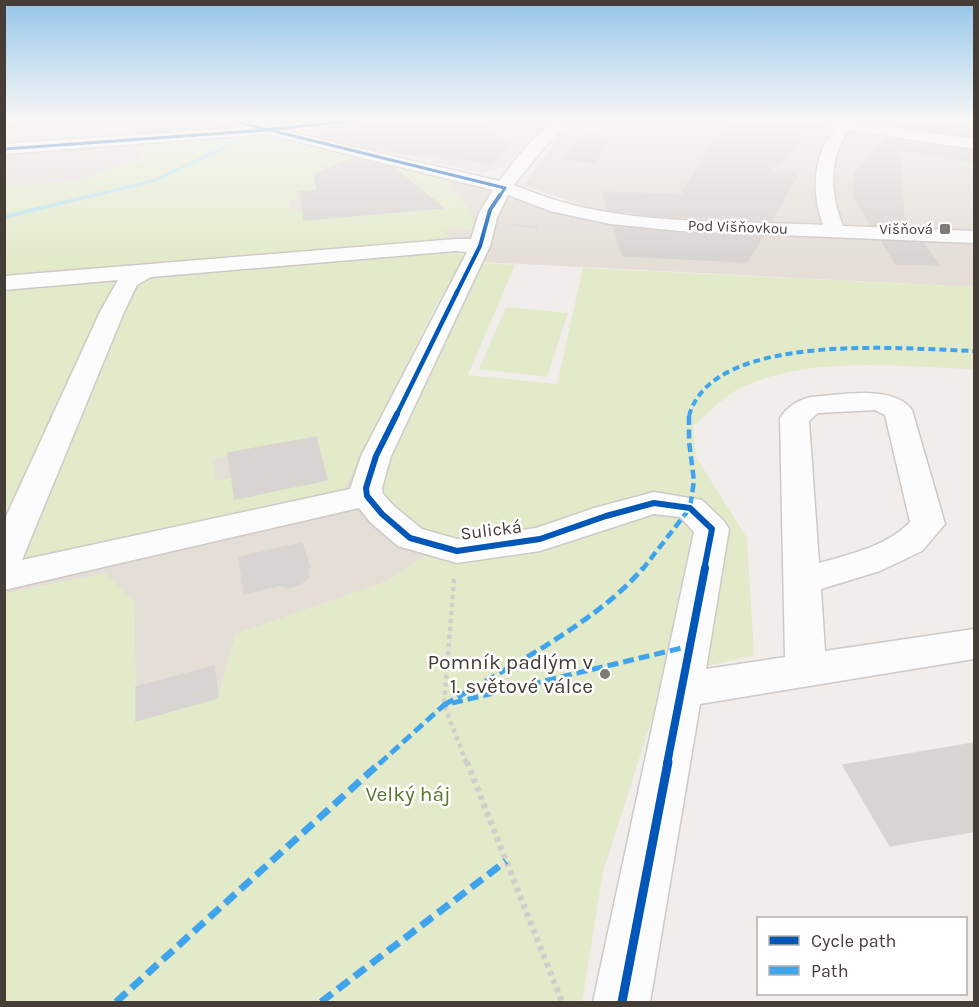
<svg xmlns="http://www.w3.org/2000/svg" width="979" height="1007" font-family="Karla,sans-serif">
<rect width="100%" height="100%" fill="#f0edea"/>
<!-- residential -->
<g fill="#e4ded7">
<path d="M262,119H555L504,167L482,173L307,134L265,123Z"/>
<path d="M580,119H974V233L655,217L589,207L523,186L557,139Z"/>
<path d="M338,170L451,179L567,215L632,226L974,242V287L463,261L330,268L270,208L277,173Z"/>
<path d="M393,391L417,392L429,532L424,557L385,582L236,634L218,698L136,721L134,602L105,573L5,594L4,572L162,424Z"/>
</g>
<!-- industrial -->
<g fill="#e3dedb">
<path d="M5,119H225L231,127L213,132L5,147Z"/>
<path d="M137,144L139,159L77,180L5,187V153Z"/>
</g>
<!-- green -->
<g fill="#e3eaca" fill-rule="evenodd">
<path d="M264,134L451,179L446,184C461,197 474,210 475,232C466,226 452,227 442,233L449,235V239L473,237L470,250L438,302L345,488L346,493L5,572L4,187L77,180L139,160L137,144ZM419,183L422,189L416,190L435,208L304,220L303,213H300L299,210L291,211L290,200L297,199L296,193ZM317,436L327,480L297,486L232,478L216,481L212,459L228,456V453Z"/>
<path d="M483,263L515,265L468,375L557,384L583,268L974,287V369C901,367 801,354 735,391C720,400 706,415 693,426L696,457L747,538L754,655L673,674L659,697L603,872L582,1002H5L4,594L105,573L134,602L137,721L218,698L236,634L385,582L424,557L429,532L388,506L377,472Z"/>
<path d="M506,307L568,313L547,377L479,369Z"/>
</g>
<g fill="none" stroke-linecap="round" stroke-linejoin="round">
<!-- stream -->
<path fill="#bae2ee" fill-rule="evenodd" d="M241,138L245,139L155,182L4,219V215L151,180Z"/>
</g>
<!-- building -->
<g fill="#d8d4d1" stroke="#d8d4d0" stroke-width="1.5">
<path d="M435,119H473L511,145L491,163L373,149L320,137V132Z"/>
<path d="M729,119H797L802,123L800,144L769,171L798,174L771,221L658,216L608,210L603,192L684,195L683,191Z"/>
<path d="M904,119L975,128V137L898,126Z"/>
<path d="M583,135L611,137L595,163L564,159Z"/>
<path d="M886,138L975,151V162L899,150L904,218L911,226L871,225L853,196L854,173Z"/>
<path d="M353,158L394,168L443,208L304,220L300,192L317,191L314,174Z"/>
<path d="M614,227L680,233L762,237L747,262L625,256L622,254Z"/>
<path d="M882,241L923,243L939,265L896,264Z"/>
<path d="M316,437L327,480L235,499L228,453Z"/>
<path d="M302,543L310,568L307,569L309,577L299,585L287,588L280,585L244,594L239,557Z"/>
<path d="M214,666L218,698L136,721V687Z"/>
<path d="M975,743V831L890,846L843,765Z"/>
</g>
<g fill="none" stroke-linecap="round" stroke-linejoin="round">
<!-- minor casing -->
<g stroke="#cdc9c6" stroke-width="3">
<g id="minor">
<path d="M4,119H17L4,127Z"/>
<path d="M242,119H258L269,125L327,119H372L365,123L289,132L499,181C509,168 544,122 559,119C564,118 570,119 574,119L541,151L514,185C530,191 546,198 562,202C644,225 738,221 823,225C811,192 813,156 835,128L806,123L799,119H859L857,122L974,139V149L849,130C828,158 830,194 843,226L974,231V243L680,231L610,224L550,211L508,195L497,218L490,246L391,456L382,488L383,494L394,506L422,529L457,539L536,528L594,508L654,492L702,500L724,521L729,529L706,669L785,657L780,418C787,407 798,400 811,397C839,395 894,384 912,410L945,524L922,551L880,571L821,589L825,651L974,629V659L700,704L650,1002H593L694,532L680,517L654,514L540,551L457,563L398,546L370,522L359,508L4,590V521L100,312L118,280L4,290V276L456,239H471L479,213L493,190L266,134L4,154V144L250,127ZM456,251L467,252L361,456L350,489L22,560L124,312L137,285L151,277ZM875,410L885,415L910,522C887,546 851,554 819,563L809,421L818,413Z"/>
</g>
</g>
<!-- path-far2 -->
<path stroke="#d1cdcb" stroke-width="2" stroke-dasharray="1.5 1.5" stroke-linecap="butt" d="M512,225L537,227"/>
<!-- path-far1 -->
<path stroke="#d1cdcb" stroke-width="4.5" stroke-dasharray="4 4" stroke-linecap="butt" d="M454,579L444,705L467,764"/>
<!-- path -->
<path stroke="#d1cdcb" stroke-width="6" stroke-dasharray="4.5 4.5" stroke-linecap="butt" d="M467,762L562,1002"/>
<!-- minor -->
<use href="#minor" fill="#fdfcfc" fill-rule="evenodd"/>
<!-- quiet-far3 -->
<path stroke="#3fa4eb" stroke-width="4" stroke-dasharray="7 4" stroke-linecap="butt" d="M689,416C712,330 905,349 974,351"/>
<!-- quiet-far2 -->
<path stroke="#3fa4eb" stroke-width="4.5" stroke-dasharray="9 4.5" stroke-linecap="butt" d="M642,570L690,508L694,481L689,441V414"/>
<!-- quiet-far1 -->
<g stroke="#3fa4eb" stroke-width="5" stroke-dasharray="11 5" stroke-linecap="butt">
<path d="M444,705C505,669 598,622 643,568"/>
<path d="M379,764L444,705L690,646"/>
</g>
<!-- quiet -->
<g stroke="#3fa4eb" stroke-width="7" stroke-dasharray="14 7" stroke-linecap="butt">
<path d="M116,1002L381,762"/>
<path d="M321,1002L506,861"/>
</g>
<!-- cycleway-far5 casing -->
<g stroke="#fff" stroke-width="4.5">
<g id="cycleway-far5">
<path d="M237,119L241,123L505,188L499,197"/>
<path d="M4,149L266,130L365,119"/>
</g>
</g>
<!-- cycleway-far4 casing -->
<g stroke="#fff" stroke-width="6">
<path id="cycleway-far4" d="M456,294L480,246L490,210L500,195"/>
</g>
<!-- cycleway-far3 casing -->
<g stroke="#fff" stroke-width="8">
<path id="cycleway-far3" d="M396,416L457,292"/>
</g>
<!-- cycleway-far2 casing -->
<g stroke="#fff" stroke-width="10">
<path id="cycleway-far2" d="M397,414L376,456L366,488L367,496L382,514L410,538L457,551L540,539L606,516L654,503L690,508L712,529L704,570"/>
</g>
<!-- cycleway-far1 casing -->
<g stroke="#fff" stroke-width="11">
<path id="cycleway-far1" d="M667,764L705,568"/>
</g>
<!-- cycleway casing -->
<g stroke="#fff" stroke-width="13">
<path id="cycleway" d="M622,1002L668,762"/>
</g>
<!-- cycleway-far5 -->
<use href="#cycleway-far5" stroke="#0057b8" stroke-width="3"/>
<!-- cycleway-far4 -->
<use href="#cycleway-far4" stroke="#0057b8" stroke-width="4"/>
<!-- cycleway-far3 -->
<use href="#cycleway-far3" stroke="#0057b8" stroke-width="4.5"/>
<!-- cycleway-far2 -->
<use href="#cycleway-far2" stroke="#0057b8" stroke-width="6"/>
<!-- cycleway-far1 -->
<use href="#cycleway-far1" stroke="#0057b8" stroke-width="8"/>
<!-- cycleway -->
<use href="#cycleway" stroke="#0057b8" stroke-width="9"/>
</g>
<!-- sky -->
<linearGradient id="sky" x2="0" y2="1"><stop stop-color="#95c6ea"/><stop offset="0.46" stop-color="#f8f7f6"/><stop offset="1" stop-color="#f8f7f6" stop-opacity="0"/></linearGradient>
<rect width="979" height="260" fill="url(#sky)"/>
<!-- markers -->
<g fill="#827b75" stroke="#fff" stroke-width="2">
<rect x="939" y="223" width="12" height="12" rx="3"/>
<circle cx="605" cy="674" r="6"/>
</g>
<g text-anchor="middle" stroke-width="5" stroke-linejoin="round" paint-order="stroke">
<!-- far-street labels -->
<g font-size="15" fill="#463d36" stroke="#fff">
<text transform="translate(738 227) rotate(2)" y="5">Pod Višňovkou</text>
</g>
<!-- far-poi labels -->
<g font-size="15" fill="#463d36" stroke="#fff" text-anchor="end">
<text x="933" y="234">Višňová</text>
</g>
<!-- street labels -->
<g font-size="18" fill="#463d36" stroke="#fff">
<text transform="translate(491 530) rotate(-7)" y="6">Sulická</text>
</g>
<!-- near-poi labels -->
<g font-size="21" fill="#463d36" stroke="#fff" text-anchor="end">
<text x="593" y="669">Pomník padlým v<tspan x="593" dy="24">1. světové válce</tspan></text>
</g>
<!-- near-park labels -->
<g font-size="21" fill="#547829" stroke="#fff">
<text x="408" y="801">Velký háj</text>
</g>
</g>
<!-- border -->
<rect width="979" height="1007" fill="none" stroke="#463d36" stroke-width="12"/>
<!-- legend -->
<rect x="757" y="917" width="210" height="78" fill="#ffffff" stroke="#b5b1af" stroke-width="1.5"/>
<rect x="769" y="936" width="30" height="9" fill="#0057b8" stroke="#b5b1af" stroke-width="1.5"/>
<text x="811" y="947" font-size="18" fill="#463d36">Cycle path</text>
<rect x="769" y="966" width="30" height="9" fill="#3fa4eb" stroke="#b5b1af" stroke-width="1.5"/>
<text x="811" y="977" font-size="18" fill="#463d36">Path</text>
</svg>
